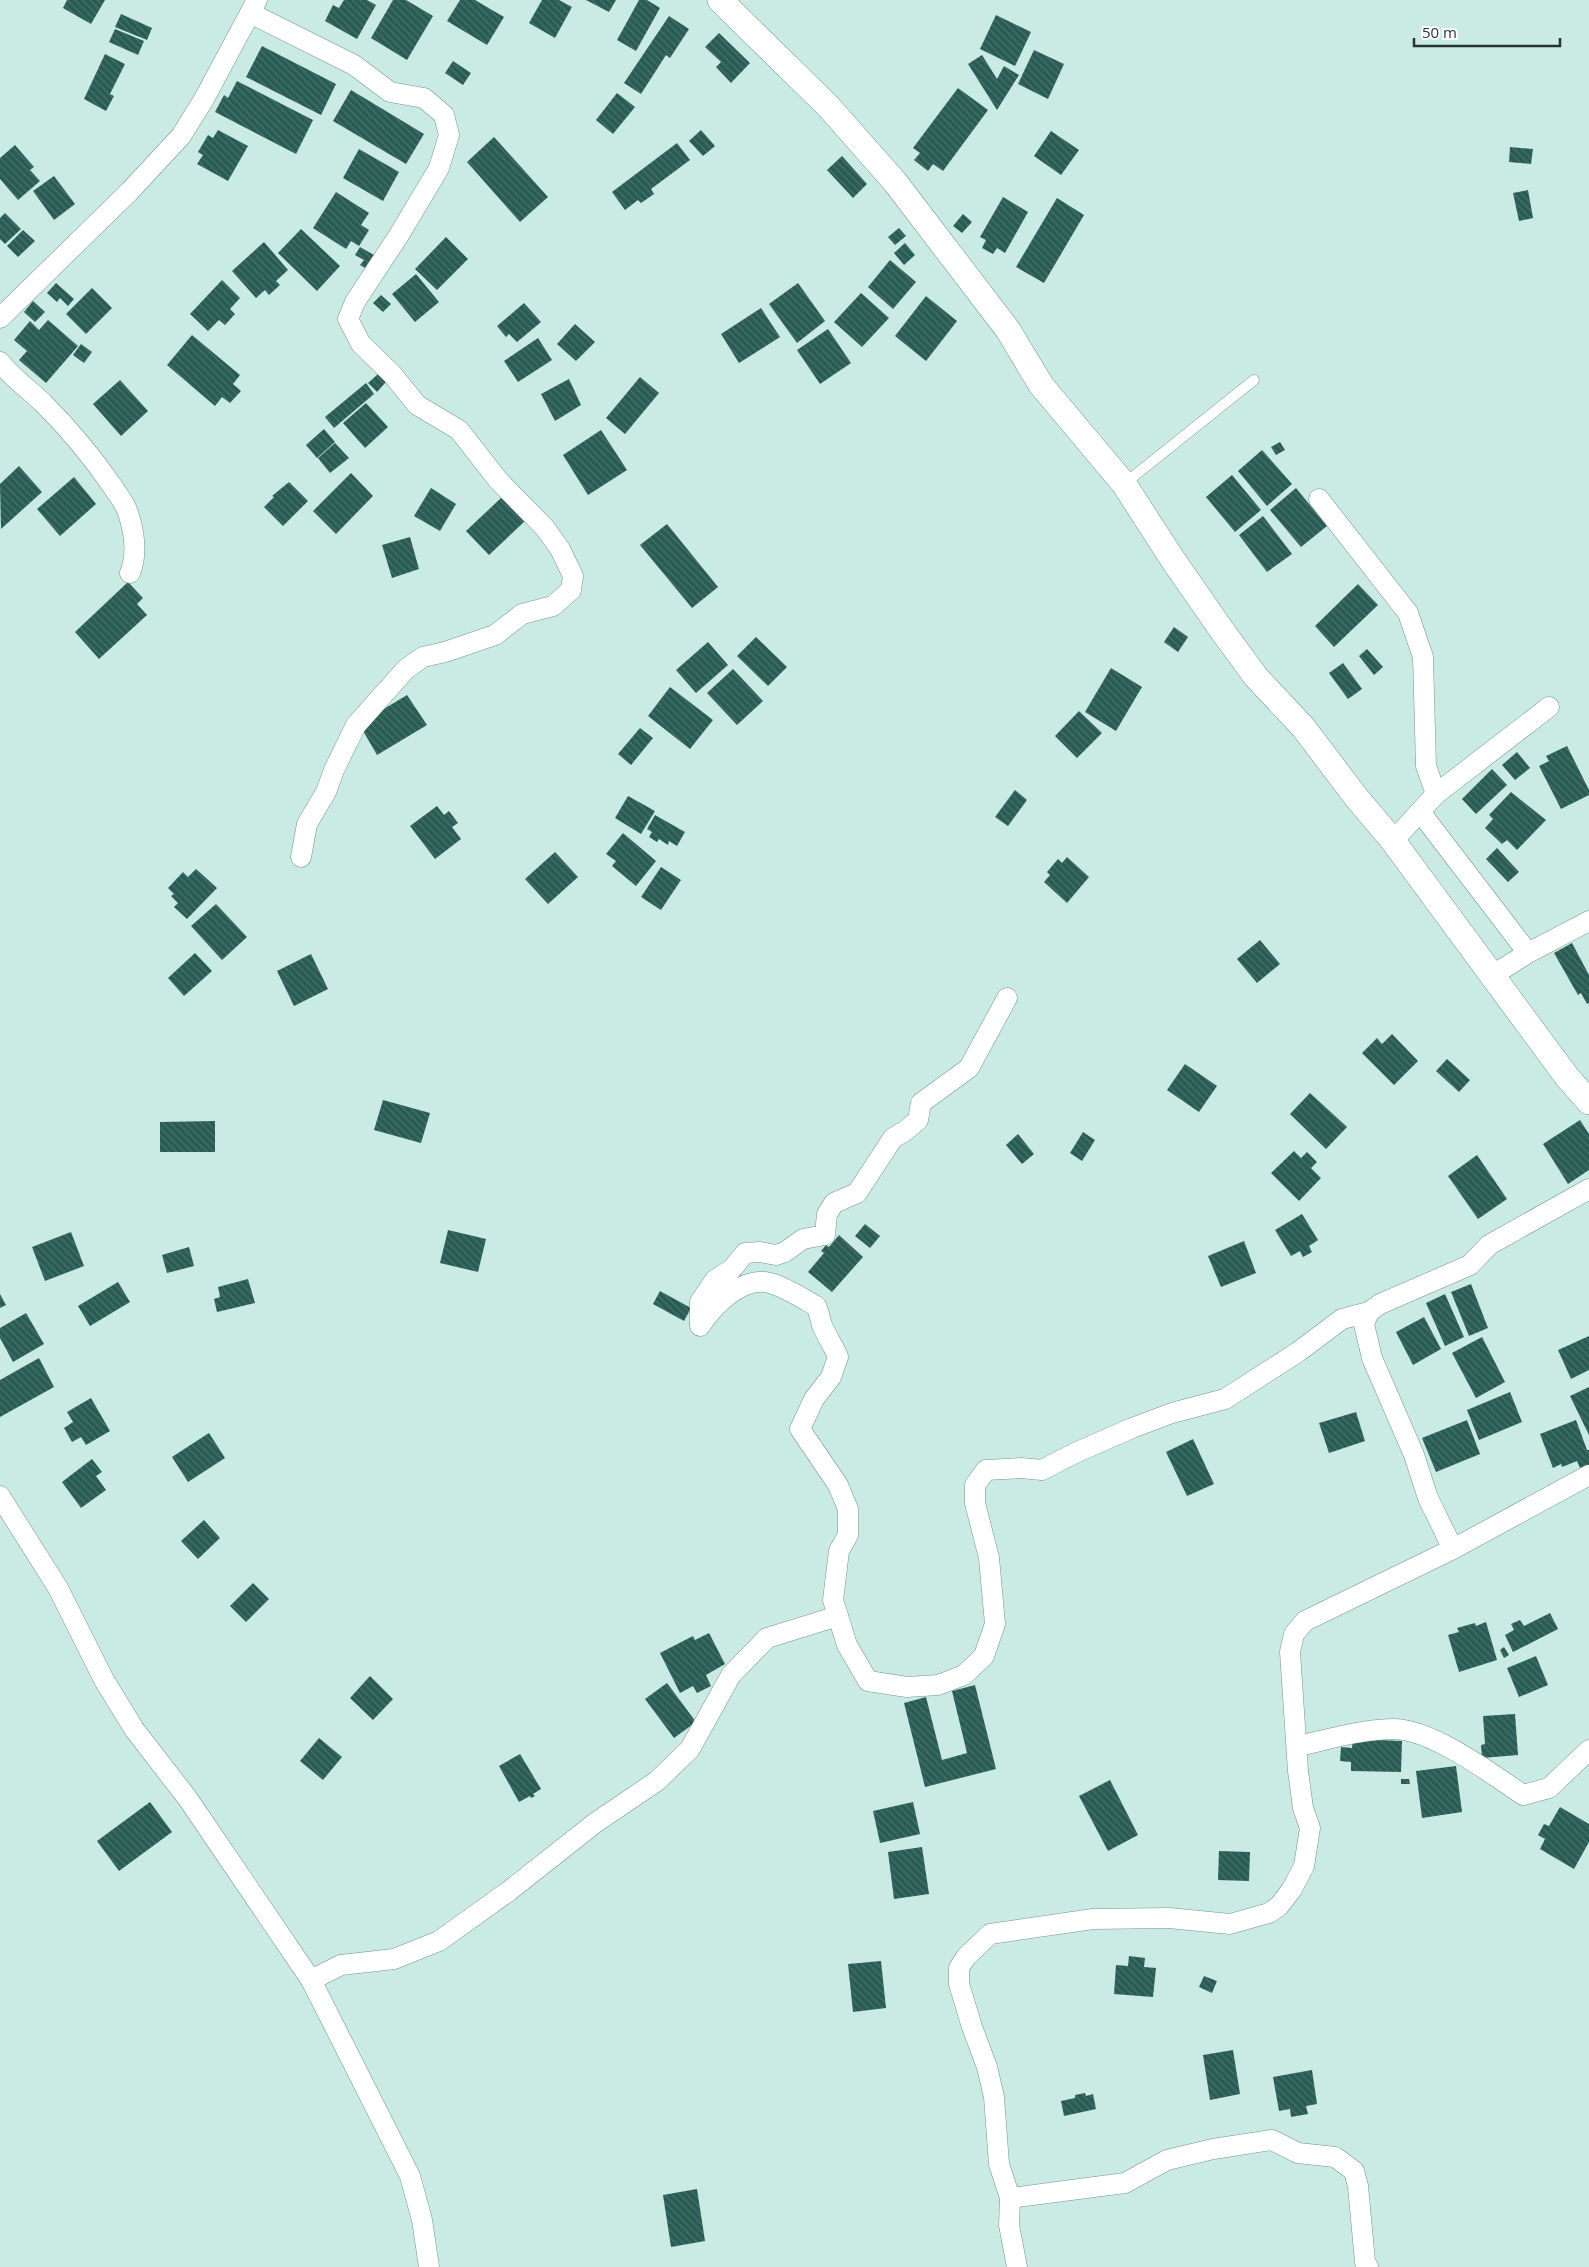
<svg xmlns="http://www.w3.org/2000/svg" width="1589" height="2267" font-family="'Open Sans',sans-serif">
<defs>
<pattern id="building-back-hatch" width="6" height="6" patternUnits="userSpaceOnUse" patternTransform="scale(1.25)"><rect width="6" height="6" fill="#295d54"/><path d="M-1 5l2 2M0 0l6 6M5-1l2 2" fill="none" stroke="#47716a"/></pattern>
</defs>
<rect width="100%" height="100%" fill="#c9ebe4"/>
<!-- building -->
<g fill="url(#building-back-hatch)">
<path d="M67,0H105L91,24L63,8Z"/>
<path d="M344,0H367L376,5L357,39L325,21L333,5L339,8Z"/>
<path d="M393,0H406L433,16L407,60L371,38Z"/>
<path d="M460,0H475L504,17L487,45L447,21Z"/>
<path d="M542,0H559L572,7L555,38L529,23Z"/>
<path d="M586,0H616L609,12Z"/>
<path d="M639,0H647L660,8L636,51L617,40Z"/>
<path d="M121,14L152,28L147,40L115,27Z"/>
<path d="M996,15L1031,32L1015,66L980,49Z"/>
<path d="M669,16L689,29L670,58L666,55L641,94L624,83Z"/>
<path d="M115,29L144,41L138,55L109,42Z"/>
<path d="M719,33L750,63L731,83L716,67L721,62L705,47Z"/>
<path d="M262,46L336,84L321,115L246,77Z"/>
<path d="M1034,50L1064,64L1048,99L1018,84Z"/>
<path d="M105,54L125,64L110,94L100,89L114,96L106,111L84,99Z"/>
<path d="M982,55L997,79L1004,66L1019,75L997,110L968,64Z"/>
<path d="M453,61L471,73L463,85L445,73Z"/>
<path d="M237,81L313,120L296,154L215,112L224,95L228,98Z"/>
<path d="M958,88L988,110L943,171L933,164L928,171L914,160L920,153L913,148Z"/>
<path d="M351,90L424,134L406,164L333,121Z"/>
<path d="M617,93L635,107L613,134L596,120Z"/>
<path d="M218,130L248,146L228,181L197,164L203,155L198,152L208,135L213,138Z"/>
<path d="M701,130L715,146L703,156L689,141Z"/>
<path d="M1051,131L1079,150L1061,175L1034,156Z"/>
<path d="M494,137L548,197L520,222L467,162Z"/>
<path d="M677,143L690,160L651,189L654,194L641,203L638,200L625,210L612,192Z"/>
<path d="M15,145L34,167L30,170L40,181L18,200L0,179V158Z"/>
<path d="M1510,147L1533,149L1531,164L1509,162Z"/>
<path d="M359,149L399,172L383,201L343,178Z"/>
<path d="M842,156L867,184L853,198L827,170Z"/>
<path d="M54,176L75,204L54,220L33,191Z"/>
<path d="M1528,190L1533,218L1519,221L1513,193Z"/>
<path d="M336,192L369,213L361,225L369,230L359,246L351,241L346,249L313,228Z"/>
<path d="M1003,197L1028,212L1005,253L997,248L993,254L982,248L986,240L980,237Z"/>
<path d="M1057,198L1084,215L1044,283L1016,267Z"/>
<path d="M5,213L21,229L5,244L0,239V218Z"/>
<path d="M963,214L972,222L962,233L953,226Z"/>
<path d="M899,228L906,236L895,245L888,237Z"/>
<path d="M301,229L340,266L317,291L278,253Z"/>
<path d="M23,230L35,241L18,257L7,246Z"/>
<path d="M446,237L468,259L437,290L415,269Z"/>
<path d="M264,242L288,270L276,281L280,285L269,295L265,290L256,298L232,271Z"/>
<path d="M905,243L915,255L904,265L894,253Z"/>
<path d="M360,247L374,255L365,268L360,265L364,260L355,255Z"/>
<path d="M890,260L916,282L893,309L868,287Z"/>
<path d="M416,274L439,302L415,322L392,294Z"/>
<path d="M222,280L240,298L230,309L235,314L225,325L219,320L208,331L190,314Z"/>
<path d="M56,283L74,299L68,306L60,298L57,302L47,293Z"/>
<path d="M798,283L825,321L797,343L769,304Z"/>
<path d="M92,288L112,308L86,334L66,314Z"/>
<path d="M861,293L889,318L862,347L834,322Z"/>
<path d="M381,295L391,304L383,312L373,303Z"/>
<path d="M926,296L957,321L926,361L895,336Z"/>
<path d="M33,301L45,312L35,322L24,312Z"/>
<path d="M524,303L541,322L517,342L509,334L506,337L497,326Z"/>
<path d="M761,308L780,337L739,363L721,334Z"/>
<path d="M48,320L78,346L46,383L19,360L27,351L14,340L30,321L39,330Z"/>
<path d="M575,324L595,342L576,361L557,344Z"/>
<path d="M828,329L851,363L820,384L797,350Z"/>
<path d="M192,335L240,375L233,384L241,391L230,403L222,397L215,406L167,365Z"/>
<path d="M538,338L552,360L518,382L504,361Z"/>
<path d="M81,344L92,352L84,363L73,355Z"/>
<path d="M378,374L386,382L377,392L368,383Z"/>
<path d="M640,377L659,393L625,434L606,418Z"/>
<path d="M569,379L581,405L555,421L541,394Z"/>
<path d="M120,380L148,411L121,436L93,404Z"/>
<path d="M366,383L374,394L334,428L325,417Z"/>
<path d="M366,403L388,427L365,448L343,423Z"/>
<path d="M324,429L335,442L317,458L306,445Z"/>
<path d="M601,430L627,470L588,495L563,455Z"/>
<path d="M1280,442L1285,450L1276,455L1271,447Z"/>
<path d="M335,443L349,458L330,473L318,458Z"/>
<path d="M1262,450L1292,484L1267,506L1238,471Z"/>
<path d="M19,466L42,492L1,529L0,484Z"/>
<path d="M351,473L373,496L336,534L313,511Z"/>
<path d="M1232,475L1261,510L1235,532L1206,497Z"/>
<path d="M74,477L96,504L60,536L37,509Z"/>
<path d="M289,482L308,501L283,526L264,507L274,497L272,496Z"/>
<path d="M431,488L456,504L440,531L414,516Z"/>
<path d="M1296,488L1327,526L1301,547L1270,510Z"/>
<path d="M502,497L525,521L489,555L466,531Z"/>
<path d="M1263,516L1292,554L1267,572L1239,535Z"/>
<path d="M667,524L718,587L692,608L640,545Z"/>
<path d="M410,537L419,569L392,578L382,545Z"/>
<path d="M128,582L143,598L137,604L147,615L99,659L75,632Z"/>
<path d="M1358,584L1378,605L1334,647L1315,626Z"/>
<path d="M1174,627L1188,637L1178,652L1164,642Z"/>
<path d="M756,637L787,667L768,686L737,656Z"/>
<path d="M708,642L728,665L696,693L676,670Z"/>
<path d="M1367,649L1383,667L1374,675L1359,656Z"/>
<path d="M1343,663L1362,689L1348,699L1329,673Z"/>
<path d="M1111,668L1142,687L1116,731L1085,712Z"/>
<path d="M733,669L763,701L737,725L707,693Z"/>
<path d="M670,687L713,720L690,749L648,716Z"/>
<path d="M407,695L427,725L377,755L359,724Z"/>
<path d="M1079,711L1102,733L1077,758L1055,736Z"/>
<path d="M640,728L653,738L631,765L618,754Z"/>
<path d="M1567,746L1589,790V795L1561,809L1539,766L1549,761L1546,756Z"/>
<path d="M1517,752L1530,768L1515,780L1502,765Z"/>
<path d="M1492,769L1507,785L1476,814L1462,799Z"/>
<path d="M1015,790L1027,800L1008,826L995,817Z"/>
<path d="M1511,792L1546,820L1517,850L1507,840L1502,844L1485,828L1493,819L1489,815Z"/>
<path d="M628,796L655,811L641,834L615,818Z"/>
<path d="M437,806L444,815L449,811L458,823L452,827L461,839L435,859L410,826Z"/>
<path d="M655,815L685,832L677,846L669,841L668,845L659,839L657,842L649,837L652,832L647,829Z"/>
<path d="M623,833L656,861L636,886L612,866L616,861L606,854Z"/>
<path d="M1497,848L1519,872L1508,882L1486,859Z"/>
<path d="M555,852L578,877L548,904L525,879Z"/>
<path d="M1067,857L1089,877L1067,903L1044,882L1050,875L1047,872L1058,859L1062,863Z"/>
<path d="M661,867L681,880L661,910L641,897Z"/>
<path d="M196,869L217,888L187,919L174,907L178,903L171,896L174,894L168,888L183,872L188,877Z"/>
<path d="M216,904L247,937L222,960L191,926Z"/>
<path d="M1260,940L1280,964L1257,983L1237,959Z"/>
<path d="M1572,943L1589,975V1003L1587,1004L1581,993L1578,995L1554,953Z"/>
<path d="M195,953L212,971L184,996L168,978Z"/>
<path d="M311,954L328,989L294,1006L277,971Z"/>
<path d="M1392,1034L1418,1061L1394,1085L1362,1053L1377,1038L1382,1044Z"/>
<path d="M1447,1059L1470,1080L1459,1092L1436,1071Z"/>
<path d="M1185,1064L1217,1086L1199,1112L1167,1090Z"/>
<path d="M1310,1093L1347,1127L1326,1149L1290,1114Z"/>
<path d="M383,1100L430,1113L421,1143L374,1130Z"/>
<path d="M1580,1120L1589,1134V1170L1568,1184L1543,1144Z"/>
<path d="M215,1121V1152H160V1122Z"/>
<path d="M1083,1132L1095,1140L1082,1161L1070,1153Z"/>
<path d="M1018,1134L1034,1154L1022,1164L1006,1145Z"/>
<path d="M1294,1151L1301,1158L1307,1152L1317,1162L1311,1168L1321,1178L1299,1201L1271,1173Z"/>
<path d="M1477,1155L1507,1199L1478,1219L1448,1176Z"/>
<path d="M1302,1214L1318,1240L1309,1246L1312,1252L1303,1257L1300,1251L1291,1256L1275,1230Z"/>
<path d="M865,1224L880,1236L870,1248L855,1236Z"/>
<path d="M448,1230L486,1239L478,1272L440,1263Z"/>
<path d="M71,1232L84,1266L45,1281L32,1247Z"/>
<path d="M839,1235L863,1257L832,1292L808,1272L824,1253L821,1251L826,1245L829,1247Z"/>
<path d="M1244,1241L1256,1273L1221,1287L1208,1256Z"/>
<path d="M189,1247L194,1266L167,1273L162,1255Z"/>
<path d="M248,1279L255,1303L217,1312L214,1299L220,1297L218,1287Z"/>
<path d="M118,1282L130,1302L90,1326L78,1306Z"/>
<path d="M1471,1284L1488,1328L1469,1336L1451,1292Z"/>
<path d="M660,1291L691,1308L684,1321L653,1304Z"/>
<path d="M0,1294L6,1305L0,1308Z"/>
<path d="M1445,1294L1464,1337L1445,1346L1426,1303Z"/>
<path d="M26,1313L44,1344L13,1362L0,1338V1328Z"/>
<path d="M1424,1317L1441,1349L1413,1365L1396,1332Z"/>
<path d="M1589,1336V1370L1571,1379L1558,1350Z"/>
<path d="M1482,1337L1505,1382L1476,1398L1452,1353Z"/>
<path d="M39,1358L54,1387L0,1417V1380Z"/>
<path d="M1589,1387V1435L1570,1396Z"/>
<path d="M1510,1392L1522,1422L1479,1440L1467,1410Z"/>
<path d="M91,1398L110,1431L86,1445L81,1437L72,1442L64,1428L73,1422L67,1412Z"/>
<path d="M1356,1412L1365,1441L1329,1453L1319,1423Z"/>
<path d="M1467,1420L1480,1454L1436,1472L1422,1438Z"/>
<path d="M1576,1420L1587,1450H1589V1465L1580,1468L1577,1461L1562,1467L1561,1464L1553,1468L1540,1434Z"/>
<path d="M209,1433L225,1458L188,1482L172,1457Z"/>
<path d="M1193,1439L1214,1484L1187,1496L1166,1452Z"/>
<path d="M92,1459L102,1472L96,1476L106,1490L81,1508L62,1482Z"/>
<path d="M204,1520L220,1538L198,1559L181,1541Z"/>
<path d="M253,1583L269,1599L246,1622L230,1606Z"/>
<path d="M1550,1613L1558,1629L1513,1652L1505,1635L1514,1630L1511,1624L1520,1620L1524,1626Z"/>
<path d="M1486,1622L1497,1660L1459,1672L1448,1635L1459,1632L1457,1628L1475,1623L1476,1626Z"/>
<path d="M709,1633L725,1664L706,1675L711,1686L697,1693L693,1686L680,1693L660,1653L693,1636L695,1640Z"/>
<path d="M1504,1647L1509,1655L1504,1658L1500,1650Z"/>
<path d="M1536,1656L1548,1685L1519,1697L1507,1668Z"/>
<path d="M370,1676L393,1699L373,1720L350,1698Z"/>
<path d="M667,1683L696,1722L674,1738L645,1699Z"/>
<path d="M975,1685L996,1769L925,1787L904,1703L926,1697L942,1760L967,1753L952,1691Z"/>
<path d="M1515,1714L1518,1755L1482,1758L1481,1745L1485,1744L1483,1716Z"/>
<path d="M319,1738L342,1757L323,1780L300,1761Z"/>
<path d="M1353,1739L1402,1741L1401,1772L1351,1771V1762L1340,1761L1341,1747L1352,1748Z"/>
<path d="M520,1754L541,1789L533,1794L535,1796L531,1798L530,1796L519,1802L499,1766Z"/>
<path d="M1456,1766L1462,1812L1422,1818L1416,1771Z"/>
<path d="M1401,1779H1409L1410,1784H1401Z"/>
<path d="M1110,1780L1138,1835L1108,1851L1079,1796Z"/>
<path d="M150,1802L172,1832L119,1871L97,1841Z"/>
<path d="M913,1802L920,1834L880,1843L873,1811Z"/>
<path d="M1560,1807L1589,1824V1842L1574,1869L1540,1849L1545,1839L1538,1835L1544,1824L1549,1826Z"/>
<path d="M922,1847L929,1894L894,1899L888,1852Z"/>
<path d="M1219,1851L1250,1852L1249,1881L1218,1880Z"/>
<path d="M1129,1956L1145,1958L1144,1967L1156,1968L1153,1997L1114,1994L1116,1965L1128,1966Z"/>
<path d="M881,1961L886,2008L853,2012L848,1964Z"/>
<path d="M1204,1976L1217,1981L1212,1993L1199,1987Z"/>
<path d="M1233,2050L1240,2094L1210,2100L1203,2055Z"/>
<path d="M1312,2070L1317,2104L1306,2106L1308,2114L1291,2117L1290,2109L1279,2111L1273,2077Z"/>
<path d="M1085,2093L1086,2096L1093,2094L1096,2109L1064,2116L1061,2101L1075,2098V2095Z"/>
<path d="M697,2189L705,2241L671,2247L663,2195Z"/>
</g>
<g fill="none" stroke-linecap="round" stroke-linejoin="round">
<!-- service casing -->
<g stroke="#74948d" stroke-width="11">
<path id="service" d="M1124,484L1254,380"/>
</g>
<!-- minor casing -->
<g stroke="#74948d" stroke-width="21">
<g id="minor">
<path d="M250,13L354,65L390,92L424,98L444,115L449,135L439,168L399,235L355,302L348,319L361,344L392,374L417,405L459,430L498,480L545,528L560,549L573,576L571,590L553,606L522,614L495,635L445,652L423,657L406,669L356,725L334,770L326,792L307,824L301,857"/>
<path d="M0,318L129,192L181,136L204,99L257,0"/>
<path d="M0,362C12,378 30,390 44,404C69,429 93,458 113,487C117,494 124,502 127,510C134,529 138,554 130,573"/>
<path d="M1319,499L1408,613L1423,657L1426,766L1436,794"/>
<path d="M1421,813L1528,953"/>
<path d="M1393,841L1436,794L1549,707"/>
<path d="M1493,975L1528,953L1589,921"/>
<path d="M1007,998L969,1068L921,1103L918,1120L905,1131L893,1138L857,1193L834,1203L827,1214L825,1235L803,1239L785,1252L776,1255L760,1252L745,1253L732,1269L715,1280L700,1302V1326C713,1306 743,1275 770,1283C785,1287 802,1298 816,1306C819,1312 820,1318 822,1325C826,1336 834,1346 838,1357L831,1377L814,1399L800,1429L838,1485L848,1509V1535L839,1551L833,1600L847,1645L868,1681L907,1687L938,1685L964,1675L984,1656L995,1624L989,1558L975,1503V1485L986,1470L1021,1468L1042,1470L1075,1453L1132,1428L1172,1413L1225,1399L1298,1352L1342,1319L1369,1312"/>
<path d="M0,1496L58,1588L104,1680L134,1729L188,1799L311,1980L410,2176L422,2220L429,2267"/>
<path d="M1453,1549L1428,1498L1414,1455L1372,1358L1364,1324L1369,1312L1380,1304L1470,1265L1489,1245L1589,1189"/>
<path d="M1298,1746C1330,1739 1362,1729 1395,1729C1433,1730 1492,1774 1523,1795L1549,1788L1589,1750"/>
<path d="M311,1980L341,1965L394,1959L439,1941L509,1891L595,1823L657,1781L690,1749L731,1675L767,1638L838,1616"/>
<path d="M1010,2198L1125,2183L1167,2160L1213,2149L1272,2140L1298,2153L1335,2157L1354,2171L1358,2186L1365,2262L1368,2267"/>
<path d="M1017,2267L1009,2225L1010,2198L999,2164L994,2097L987,2067L972,2027L959,1984V1968L966,1957L990,1934L1093,1919L1169,1918L1230,1924L1269,1913L1279,1906L1292,1889L1304,1866L1310,1828L1303,1808L1298,1771L1290,1652L1294,1634L1305,1621L1453,1549L1589,1475"/>
</g>
</g>
<!-- tertiary casing -->
<g stroke="#74948d" stroke-width="26">
<path id="tertiary" d="M720,0L828,106L895,182L1008,330L1041,385L1124,484L1173,560L1223,632L1256,677L1303,727L1356,797L1393,841L1567,1077L1589,1102"/>
</g>
<!-- service -->
<use href="#service" stroke="#fff" stroke-width="10"/>
<!-- minor -->
<use href="#minor" stroke="#fff" stroke-width="20"/>
<!-- tertiary -->
<use href="#tertiary" stroke="#fff" stroke-width="25"/>
</g>
<!-- scale -->
<path d="M1414 38v8h146v-8" fill="none" stroke="#283533" stroke-width="2.5"/>
<text x="1422" y="38" font-size="15" fill="#283533" stroke="#ffffff" stroke-width="4" paint-order="stroke">50 m</text>
</svg>
